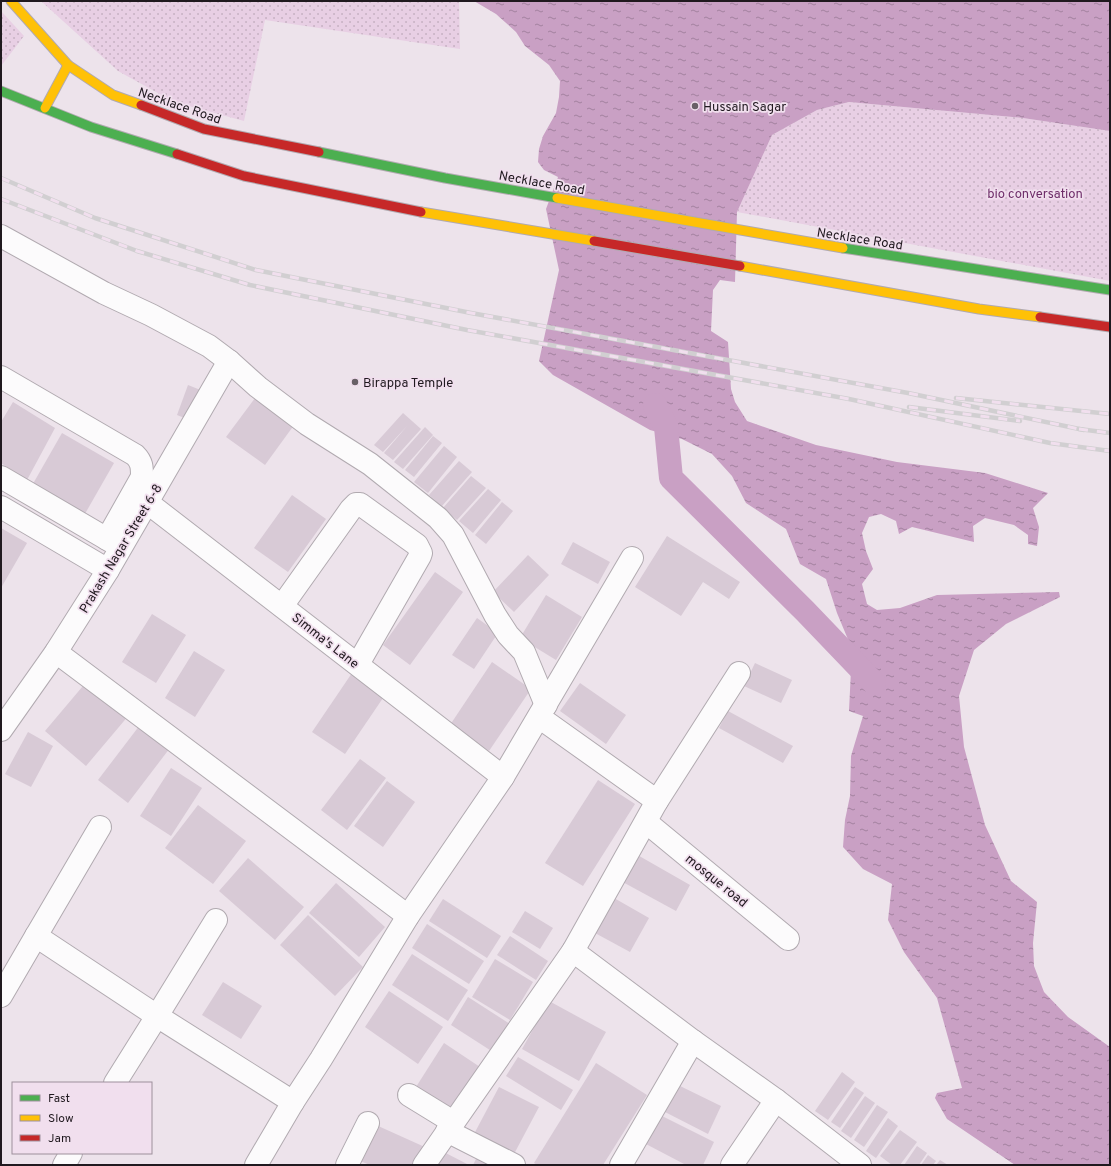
<svg xmlns="http://www.w3.org/2000/svg" width="1111" height="1166" font-family="Overpass,sans-serif">
<defs>
<pattern id="park-dots" width="8" height="8" patternUnits="userSpaceOnUse"><rect width="8" height="8" fill="#e8cfe4"/><path d="M2 2h.1M6 6h.1" fill="none" stroke="#c7b1c3" stroke-width="1.8" stroke-linecap="round"/></pattern>
<pattern id="water-ripples" width="26" height="14" patternUnits="userSpaceOnUse"><rect width="26" height="14" fill="#c9a0c4"/><path d="M2 4q2-2 4 0t4 0M15 11q2-2 4 0t4 0" fill="none" stroke="#a3829f"/></pattern>
</defs>
<rect width="100%" height="100%" fill="#ede3eb"/>
<!-- park -->
<g fill="url(#park-dots)">
<path d="M41,1H459L460,49L265,20L244,121L174,102L118,71Z"/>
<path d="M1,11L24,36L1,66Z"/>
<path d="M849,102L1023,118L1110,131V281L737,212L772,135L817,110Z"/>
</g>
<!-- water -->
<path fill="url(#water-ripples)" d="M474,1H1110V131L1023,118L849,102L817,110L772,135L737,212L735,282L720,280L713,290L711,331L728,342L731,389L735,402L747,421L816,445L897,462L985,473L1048,493L1033,508L1039,527L1037,546L1028,544V535L1014,525L985,518L973,526L974,542L912,527L899,534L896,521L881,514L869,517L862,533L866,551L873,569L862,584L867,604L877,610L900,608L937,595L1059,592L1060,597L1006,624L974,650L959,696L964,747L985,825L1011,881L1037,902L1033,943L1034,966L1044,992L1068,1017L1110,1047V1165H1015L947,1119L935,1098L937,1093L962,1088L937,998L904,952L888,920L892,884L863,869L843,847L845,820L850,796L851,756L863,716L849,711L852,649L837,613L826,579L800,564L786,529L746,503L732,476L712,454L682,439L650,430L553,375L539,361L559,270L546,209L558,177L544,170L538,162L539,149L543,136L556,113L559,97L560,81L549,65L525,46L516,32L496,14Z"/>
<g fill="none" stroke-linecap="round" stroke-linejoin="round">
<!-- canal -->
<path stroke="#c9a0c4" stroke-width="24" d="M655,405L666,427L671,478L805,611L874,683"/>
</g>
<!-- building -->
<g fill="#d8cad6">
<path d="M188,385L203,391L192,421L177,415Z"/>
<path d="M258,394L297,421L265,465L226,437Z"/>
<path d="M13,402L55,428L27,480L1,463V422Z"/>
<path d="M403,413L421,429L393,460L384,453L407,426L383,452L374,445Z"/>
<path d="M425,427L433,435L403,469L394,462Z"/>
<path d="M62,433L114,463L82,519L30,489Z"/>
<path d="M433,436L442,443L414,477L405,470Z"/>
<path d="M444,446L457,457L428,493L414,482Z"/>
<path d="M459,461L472,472L442,506L429,495Z"/>
<path d="M471,476L486,488L457,520L443,508Z"/>
<path d="M488,489L501,500L473,533L459,521Z"/>
<path d="M292,495L326,519L288,572L254,548Z"/>
<path d="M502,502L513,511L486,544L475,535Z"/>
<path d="M1,528L27,543L1,588Z"/>
<path d="M667,536L740,582L729,599L703,582L681,616L635,587Z"/>
<path d="M573,542L610,562L598,584L561,564Z"/>
<path d="M528,555L549,575L514,612L493,592Z"/>
<path d="M435,572L463,592L410,665L383,645Z"/>
<path d="M546,595L582,617L556,660L520,638Z"/>
<path d="M152,614L186,635L156,683L122,662Z"/>
<path d="M477,618L498,633L474,669L452,655Z"/>
<path d="M194,651L225,670L195,717L165,698Z"/>
<path d="M492,662L531,689L489,751L450,725Z"/>
<path d="M755,663L792,680L781,703L744,686Z"/>
<path d="M352,673L385,695L345,754L312,732Z"/>
<path d="M88,680L129,715L86,766L45,731Z"/>
<path d="M580,683L626,715L606,744L560,711Z"/>
<path d="M728,711L793,746L783,763L719,728Z"/>
<path d="M143,721L173,744L128,803L98,780Z"/>
<path d="M28,732L53,746L31,787L5,774Z"/>
<path d="M360,759L386,778L347,830L321,810Z"/>
<path d="M171,768L202,788L171,836L140,816Z"/>
<path d="M598,780L635,804L583,886L545,863Z"/>
<path d="M387,781L415,802L383,847L354,826Z"/>
<path d="M198,805L246,841L213,884L165,848Z"/>
<path d="M634,853L690,885L676,911L619,880Z"/>
<path d="M248,858L304,907L275,940L219,891Z"/>
<path d="M336,883L385,927L359,957L309,913Z"/>
<path d="M614,898L649,918L630,952L595,933Z"/>
<path d="M443,899L501,936L487,958L429,921Z"/>
<path d="M525,911L553,928L540,949L512,932Z"/>
<path d="M308,915L363,967L335,996L280,945Z"/>
<path d="M427,924L484,961L469,984L412,948Z"/>
<path d="M510,936L548,961L536,980L497,955Z"/>
<path d="M412,954L468,990L448,1021L392,985Z"/>
<path d="M495,959L533,982L510,1020L472,997Z"/>
<path d="M223,982L262,1006L241,1039L202,1015Z"/>
<path d="M389,991L443,1027L418,1064L365,1027Z"/>
<path d="M468,997L510,1024L493,1052L451,1025Z"/>
<path d="M549,1001L606,1032L579,1081L522,1049Z"/>
<path d="M444,1043L486,1071L458,1114L416,1087Z"/>
<path d="M518,1057L573,1090L561,1110L506,1076Z"/>
<path d="M596,1063L647,1095L603,1165H537L534,1163Z"/>
<path d="M842,1072L855,1082L828,1120L815,1111Z"/>
<path d="M678,1085L721,1106L708,1134L665,1112Z"/>
<path d="M499,1087L539,1107L514,1154L474,1134Z"/>
<path d="M855,1087L864,1093L840,1128L831,1122Z"/>
<path d="M865,1096L875,1103L851,1138L841,1131Z"/>
<path d="M877,1105L888,1112L864,1147L854,1140Z"/>
<path d="M658,1114L714,1142L703,1165H686L644,1143Z"/>
<path d="M888,1118L898,1126L876,1158L866,1151Z"/>
<path d="M376,1125L427,1148L420,1165H370L360,1161Z"/>
<path d="M900,1130L917,1142L900,1165H892L880,1156Z"/>
<path d="M917,1146L927,1153L919,1165H904Z"/>
<path d="M436,1148L469,1165H427Z"/>
<path d="M478,1155L497,1165H473Z"/>
<path d="M928,1155L936,1161L933,1165H921Z"/>
<path d="M940,1160L948,1165H936Z"/>
</g>
<g fill="none" stroke-linecap="round" stroke-linejoin="round">
<!-- street casing -->
<g stroke="#b1aab0" stroke-width="24">
<g id="street">
<path d="M1,236L104,293L151,315L209,346L229,361L258,387L307,424L370,464L438,518L453,535L495,615L508,635L524,652L546,705"/>
<path d="M1,377L135,455C142,462 142,467 142,477L107,539"/>
<path d="M1,477L119,546"/>
<path d="M148,503L503,777"/>
<path d="M1,507L108,570"/>
<path d="M282,606L351,509L356,504H360L417,545L421,553L420,556L358,664"/>
<path d="M56,652L408,916"/>
<path d="M539,717L657,801"/>
<path d="M1,730L56,652L108,570L229,361"/>
<path d="M646,822L788,939"/>
<path d="M216,920L157,1016L293,1102"/>
<path d="M36,936L100,827"/>
<path d="M573,951L693,1041L776,1100L860,1165"/>
<path d="M1,996L36,936L157,1016L115,1083"/>
<path d="M409,1095L453,1122"/>
<path d="M447,1131L514,1165"/>
<path d="M64,1165L71,1153"/>
<path d="M256,1165L293,1102L321,1059L408,916L503,777L632,558"/>
<path d="M347,1165L368,1123"/>
<path d="M424,1165L573,951L657,801L739,673"/>
<path d="M621,1165L693,1041"/>
<path d="M732,1165L776,1100"/>
</g>
</g>
<!-- fast casing -->
<g stroke="#b1aab0" stroke-width="11">
<g id="fast">
<path d="M1,91L91,127L177,154"/>
<path d="M319,152L445,178L557,198"/>
<path d="M843,248L1110,290"/>
</g>
</g>
<!-- slow casing -->
<g stroke="#b1aab0" stroke-width="11">
<g id="slow">
<path d="M11,1L68,65L113,95L141,105"/>
<path d="M45,108L68,65"/>
<path d="M557,198L843,248"/>
<path d="M421,212L594,241"/>
<path d="M740,266L979,309L1040,317"/>
</g>
</g>
<!-- jam casing -->
<g stroke="#b1aab0" stroke-width="11">
<g id="jam">
<path d="M141,105L204,129L319,152"/>
<path d="M177,154L244,176L421,212"/>
<path d="M594,241L740,266"/>
<path d="M1040,317L1110,327"/>
</g>
</g>
<!-- street -->
<use href="#street" stroke="#fcfbfc" stroke-width="22"/>
<!-- fast -->
<use href="#fast" stroke="#4caf50" stroke-width="9"/>
<!-- slow -->
<use href="#slow" stroke="#ffc107" stroke-width="9"/>
<!-- jam -->
<use href="#jam" stroke="#c62828" stroke-width="9"/>
<!-- rail casing -->
<g stroke="#d1cfd1" stroke-width="4.5">
<g id="rail">
<path d="M1,178L95,218L256,270L471,313L908,393L1084,430"/>
<path d="M1,199L137,251L250,285L467,330L849,399L1050,443L1110,451"/>
<path d="M956,398L1110,414"/>
<path d="M909,407L1020,421"/>
<path d="M1079,429L1110,433"/>
</g>
</g>
<!-- rail -->
<use href="#rail" stroke="#f1dfee" stroke-width="3" stroke-dasharray="9" stroke-linecap="butt"/>
</g>
<!-- markers -->
<g fill="#686066" stroke="#f1dfee" stroke-width="1.5">
<circle cx="695" cy="106" r="4"/>
<circle cx="355" cy="382" r="4"/>
</g>
<g text-anchor="middle" stroke-width="3.5" stroke-linejoin="round" paint-order="stroke">
<!-- street labels -->
<g font-size="13" fill="#20191f" stroke="#f1dfee">
<text transform="translate(180 105) rotate(19)" y="5">Necklace Road</text>
<text transform="translate(542 182) rotate(10)" y="5">Necklace Road</text>
<text transform="translate(860 238) rotate(9)" y="5">Necklace Road</text>
<text transform="translate(120 548) rotate(-59)" y="5">Prakash Nagar Street 6-8</text>
<text transform="translate(326 640) rotate(38)" y="5">Simma's Lane</text>
<text transform="translate(717 880) rotate(39)" y="5">mosque road</text>
</g>
<!-- poi labels -->
<g font-size="13" fill="#20191f" stroke="#f1dfee" text-anchor="start">
<text x="703" y="111">Hussain Sagar</text>
<text x="363" y="387">Birappa Temple</text>
</g>
<!-- park labels -->
<g font-size="13" fill="#6e2d69" stroke="#f1dfee">
<text x="1035" y="198">bio conversation</text>
</g>
</g>
<!-- border -->
<rect width="1111" height="1166" fill="none" stroke="#20191f" stroke-width="4"/>
<!-- legend -->
<rect x="12" y="1082" width="140" height="72" fill="#f1dfee" stroke="#9d909b"/>
<rect x="20" y="1095" width="20" height="6" fill="#4caf50" stroke="#9d909b"/>
<text x="48" y="1102" font-size="12" fill="#20191f">Fast</text>
<rect x="20" y="1115" width="20" height="6" fill="#ffc107" stroke="#9d909b"/>
<text x="48" y="1122" font-size="12" fill="#20191f">Slow</text>
<rect x="20" y="1135" width="20" height="6" fill="#c62828" stroke="#9d909b"/>
<text x="48" y="1142" font-size="12" fill="#20191f">Jam</text>
</svg>
